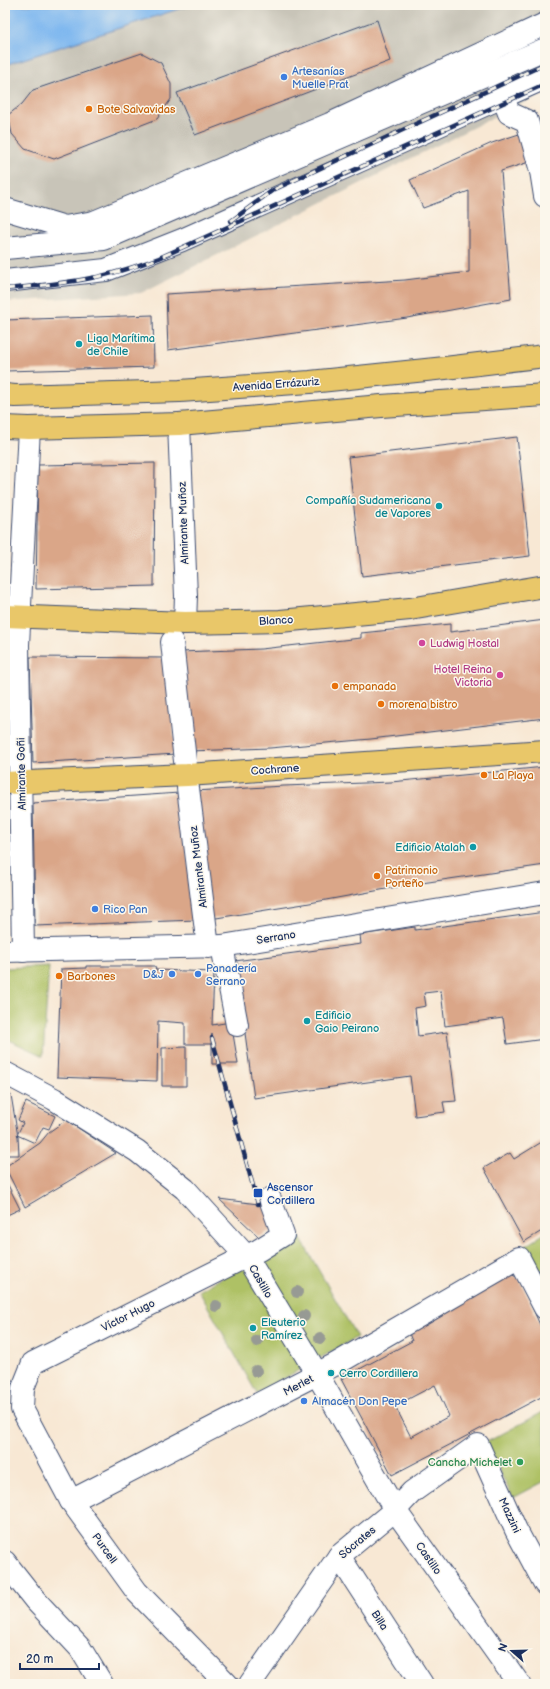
<svg xmlns="http://www.w3.org/2000/svg" width="550" height="1689" font-family="'Balsamiq Sans',sans-serif">
<rect width="100%" height="100%" fill="#fbf7ec"/>
<filter id="ink" filterUnits="userSpaceOnUse"><feTurbulence type="fractalNoise" baseFrequency=".025" numOctaves="2"/><feDisplacementMap in="SourceGraphic" scale="8" xChannelSelector="R" yChannelSelector="G"/><feConvolveMatrix kernelMatrix="1 2 1 2 8 2 1 2 1" color-interpolation-filters="sRGB"/></filter>
<filter id="wash" filterUnits="userSpaceOnUse"><feTurbulence type="fractalNoise" baseFrequency=".012" numOctaves="4" result="noise"/><feDisplacementMap in="SourceGraphic" scale="16" xChannelSelector="R" yChannelSelector="G"/><feGaussianBlur stdDeviation="0.9" result="paint"/><feColorMatrix in="noise" values="0 0 0 0 0 0 0 0 0 0 0 0 0 0 0 0 0 1.4 0 .05"/><feComposite in="paint" operator="in"/></filter>
<g filter="url(#wash)">
<rect width="100%" height="100%" fill="#f8e8d4"/>
<!-- industrial -->
<path fill="#c8c4b8" d="M191,5H545V94L510,109L141,293L5,302V65Z"/>
<!-- green -->
<g fill="#aec165" stroke="#647862">
<path d="M49,966L43,1056L5,1038V968Z"/>
<path d="M545,1233V1297L519,1250Z"/>
<path d="M298,1234L357,1337L257,1394L199,1291Z"/>
<path d="M545,1411V1481L513,1498L485,1443Z"/>
</g>
<!-- water -->
<path fill="#7eb7ef" stroke="#4c73a6" d="M5,5H191L5,65Z"/>
<g id="blocks">
<!-- building -->
<g fill="#daa688" fill-rule="evenodd">
<path d="M377,20L390,61L195,135L177,93Z"/>
<path d="M142,53L161,63L171,84V99L157,119L54,159L25,149L12,134L8,115L22,104L33,90Z"/>
<path d="M519,134L529,162L501,171L511,299L407,318L168,350L166,294L405,280L469,272V191L423,208L410,180L492,143Z"/>
<path d="M153,315L154,367L5,371V320Z"/>
<path d="M517,437L530,556L362,576L348,457Z"/>
<path d="M155,463L154,586L36,589L38,465Z"/>
<path d="M545,620V718L371,739L270,748L190,751L180,652L261,649L361,638V633L450,624V632Z"/>
<path d="M30,657L166,658L176,754L33,763Z"/>
<path d="M545,767V865L408,885L304,904L210,919L195,791L284,786L391,782Z"/>
<path d="M179,793L196,920L35,926L33,803Z"/>
<path d="M545,912V1039L507,1044L503,1018L445,1026L441,991L424,993L426,1006L415,1008L418,1036L447,1032L456,1101L443,1102L445,1112L415,1116L410,1076L254,1098L235,961L361,944L360,935L415,927V930Z"/>
<path d="M86,966H155L156,970L214,972L212,1025L231,1022L238,1064H212V1034L211,1044H185V1023L158,1021L157,1081L57,1077L61,969L86,968Z"/>
<path d="M186,1047V1086H162V1048Z"/>
<path d="M5,1093L11,1095L18,1137L19,1155H5Z"/>
<path d="M26,1102L55,1116L49,1129L43,1127L35,1143L17,1135L23,1123L18,1120Z"/>
<path d="M66,1120L116,1153L25,1207L5,1167L40,1143L49,1132Z"/>
<path d="M545,1140V1229L524,1242L484,1168L510,1153L514,1159Z"/>
<path d="M5,1179L20,1209L5,1216Z"/>
<path d="M219,1199L258,1204L268,1203L275,1229L259,1237Z"/>
<path d="M510,1274L519,1278L545,1336V1395L392,1475L341,1379L412,1341L408,1331ZM435,1385L449,1416L411,1437L395,1406Z"/>
</g>
</g>
</g>
<g filter="url(#ink)">
<use href="#blocks" fill-opacity="0" stroke="#3c4b70" stroke-width="1"/>
<g fill="none" stroke-linecap="round" stroke-linejoin="round">
<!-- minor casing -->
<g stroke="#3c4b70" stroke-width="24">
<g id="minor">
<path d="M498,84L509,113L527,121L541,171"/>
<path d="M545,170L541,171L545,196"/>
<path d="M5,209L65,227L94,222L330,124L545,24"/>
<path d="M5,248L104,239L545,49"/>
<path d="M5,281L106,270L182,240L545,78"/>
<path d="M179,424L186,596L185,623"/>
<path d="M172,642L185,761"/>
<path d="M188,788L208,947"/>
<path d="M222,946L237,1025"/>
<path d="M5,951L222,946L545,893"/>
<path d="M23,951L18,645L29,428"/>
<path d="M5,1073L54,1099L137,1151L185,1189L246,1256L317,1374L395,1510L519,1684"/>
<path d="M71,1501L336,1364L519,1258L545,1308"/>
<path d="M339,1556L422,1684"/>
<path d="M5,1562L35,1600L80,1648L102,1684"/>
<path d="M227,1684L137,1592L71,1501L22,1409L23,1388L33,1363L259,1250L283,1235L270,1199"/>
<path d="M250,1684L339,1556L395,1510L412,1492L478,1445L516,1530L545,1584"/>
</g>
</g>
<!-- major casing -->
<g stroke="#3c4b70" stroke-width="24">
<g id="major">
<path d="M5,395L15,396L180,391L310,382L445,368L545,356"/>
<path d="M5,427L29,428L179,424L381,406L545,395"/>
<path d="M5,616L185,623L280,621L410,609L545,586"/>
<path d="M5,783L187,775L545,751"/>
</g>
</g>
<!-- minor -->
<use href="#minor" stroke="#fff" stroke-width="22"/>
<!-- major -->
<use href="#major" stroke="#e9c769" stroke-width="22"/>
<!-- rail casing -->
<g stroke="#1b2f5e" stroke-width="4.5">
<g id="rail">
<path d="M231,221L273,190L545,64"/>
<path d="M5,289C34,286 62,284 91,278C114,274 137,266 159,258L545,84"/>
<path d="M212,1038L258,1204"/>
</g>
</g>
<!-- rail -->
<use href="#rail" stroke="#fbf7ec" stroke-width="3" stroke-dasharray="9" stroke-linecap="butt"/>
</g>
<!-- trees -->
<g fill="#979a94">
<circle cx="297" cy="1292" r="6"/>
<circle cx="216" cy="1306" r="6"/>
<circle cx="304" cy="1316" r="6"/>
<circle cx="320" cy="1338" r="6"/>
<circle cx="257" cy="1341" r="6"/>
<circle cx="256" cy="1371" r="6"/>
</g>
</g>
<!-- markers -->
<g fill="#3f7fe0" stroke="#fbf7ec" stroke-width="1.5">
<circle cx="284" cy="77" r="4"/>
<circle cx="95" cy="909" r="4"/>
<circle cx="172" cy="974" r="4"/>
<circle cx="198" cy="974" r="4"/>
<circle cx="304" cy="1401" r="4"/>
</g>
<g fill="#e8710a" stroke="#fbf7ec" stroke-width="1.5">
<circle cx="89" cy="109" r="4"/>
<circle cx="335" cy="686" r="4"/>
<circle cx="381" cy="704" r="4"/>
<circle cx="484" cy="775" r="4"/>
<circle cx="377" cy="876" r="4"/>
<circle cx="59" cy="976" r="4"/>
</g>
<g fill="#0f9aa8" stroke="#fbf7ec" stroke-width="1.5">
<circle cx="79" cy="344" r="4"/>
<circle cx="439" cy="506" r="4"/>
<circle cx="473" cy="847" r="4"/>
<circle cx="307" cy="1021" r="4"/>
<circle cx="253" cy="1328" r="4"/>
<circle cx="331" cy="1373" r="4"/>
</g>
<g fill="#d1479c" stroke="#fbf7ec" stroke-width="1.5">
<circle cx="422" cy="643" r="4"/>
<circle cx="500" cy="675" r="4"/>
</g>
<rect fill="#1a4fb4" stroke="#fbf7ec" stroke-width="1.5" x="253" y="1188" width="10" height="10" rx="2"/>
<circle fill="#2e9e5b" stroke="#fbf7ec" stroke-width="1.5" cx="520" cy="1462" r="4"/>
<g text-anchor="middle" stroke-width="3" stroke-linejoin="round" paint-order="stroke">
<!-- shop labels -->
<g font-size="11" fill="#366cbe" stroke="#fbf7ec" text-anchor="start">
<text x="292" y="75">Artesanías<tspan x="292" dy="13">Muelle Prat</tspan></text>
<text x="103" y="913">Rico Pan</text>
<text x="206" y="972">Panadería<tspan x="206" dy="13">Serrano</tspan></text>
<text x="164" y="978" text-anchor="end">D&amp;J</text>
<text x="312" y="1405">Almacén Don Pepe</text>
</g>
<!-- food labels -->
<g font-size="11" fill="#c56008" stroke="#fbf7ec" text-anchor="start">
<text x="97" y="113">Bote Salvavidas</text>
<text x="343" y="690">empanada</text>
<text x="389" y="708">morena bistro</text>
<text x="492" y="779">La Playa</text>
<text x="385" y="874">Patrimonio<tspan x="385" dy="13">Porteño</tspan></text>
<text x="67" y="980">Barbones</text>
</g>
<!-- culture labels -->
<g font-size="11" fill="#0d838f" stroke="#fbf7ec" text-anchor="start">
<text x="87" y="342">Liga Marítima<tspan x="87" dy="13">de Chile</tspan></text>
<text x="431" y="504" text-anchor="end">Compañía Sudamericana<tspan x="431" dy="13">de Vapores</tspan></text>
<text x="465" y="851" text-anchor="end">Edificio Atalah</text>
<text x="315" y="1019">Edificio<tspan x="315" dy="13">Gaio Peirano</tspan></text>
<text x="261" y="1326">Eleuterio<tspan x="261" dy="13">Ramírez</tspan></text>
<text x="339" y="1377">Cerro Cordillera</text>
</g>
<!-- street labels -->
<g font-size="11" fill="#1b2f5e" stroke="#fbf7ec">
<text transform="translate(276 384) rotate(-4)" y="4">Avenida Errázuriz</text>
<text transform="translate(183 523) rotate(-92)" y="4">Almirante Muñoz</text>
<text transform="translate(276 620) rotate(-3)" y="4">Blanco</text>
<text transform="translate(275 769) rotate(-4)" y="4">Cochrane</text>
<text transform="translate(21 774) rotate(-91)" y="4">Almirante Goñi</text>
<text transform="translate(198 867) rotate(-97)" y="4">Almirante Muñoz</text>
<text transform="translate(276 937) rotate(-9)" y="4">Serrano</text>
<text transform="translate(261 1281) rotate(60)" y="4">Castillo</text>
<text transform="translate(128 1315) rotate(-27)" y="4">Víctor Hugo</text>
<text transform="translate(298 1385) rotate(-28)" y="4">Merlet</text>
<text transform="translate(510 1515) rotate(65)" y="4">Mazzini</text>
<text transform="translate(357 1542) rotate(-40)" y="4">Sócrates</text>
<text transform="translate(105 1548) rotate(54)" y="4">Purcell</text>
<text transform="translate(429 1558) rotate(55)" y="4">Castillo</text>
<text transform="translate(380 1620) rotate(57)" y="4">Billa</text>
</g>
<!-- hotel labels -->
<g font-size="11" fill="#b23c85" stroke="#fbf7ec" text-anchor="start">
<text x="430" y="647">Ludwig Hostal</text>
<text x="492" y="673" text-anchor="end">Hotel Reina<tspan x="492" dy="13">Victoria</tspan></text>
</g>
<!-- transit labels -->
<g font-size="11" fill="#164399" stroke="#fbf7ec" text-anchor="start">
<text x="267" y="1191">Ascensor<tspan x="267" dy="13">Cordillera</tspan></text>
</g>
<!-- leisure labels -->
<g font-size="11" fill="#27864d" stroke="#fbf7ec" text-anchor="end">
<text x="512" y="1466">Cancha Michelet</text>
</g>
</g>
<!-- margin -->
<rect width="550" height="1689" fill="none" stroke="#fbf7ec" stroke-width="20"/>
<!-- north arrow -->
<g transform="translate(512 1651) rotate(290)" stroke="#fbf7ec" stroke-width="3" paint-order="stroke">
<path d="M0-3L7 15L0 10L-7 15Z" fill="#1b2f5e"/>
<text y="-6" font-size="11" font-weight="bold" text-anchor="middle" fill="#1b2f5e">N</text>
</g>
<!-- scale -->
<path d="M20 1663v6h79v-6" fill="none" stroke="#1b2f5e" stroke-width="2"/>
<text x="26" y="1663" font-size="12" fill="#1b2f5e" stroke="#fbf7ec" stroke-width="3" paint-order="stroke">20 m</text>
</svg>
